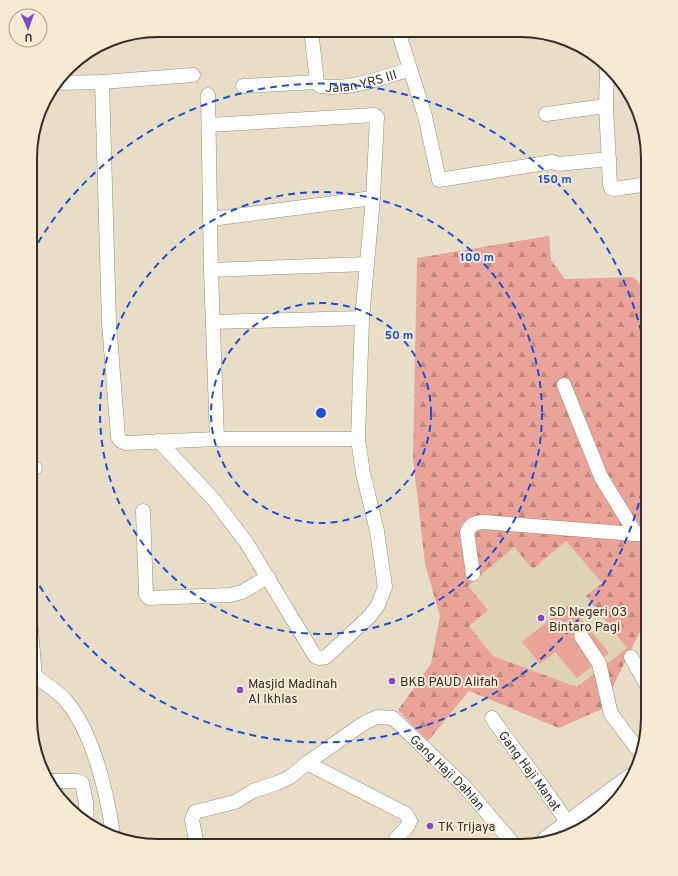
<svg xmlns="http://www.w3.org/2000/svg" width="678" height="876" font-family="Overpass,sans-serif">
<defs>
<pattern id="forest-firs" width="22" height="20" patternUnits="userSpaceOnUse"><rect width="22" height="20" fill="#eaa399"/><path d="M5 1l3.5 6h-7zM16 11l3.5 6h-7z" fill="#be857d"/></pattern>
</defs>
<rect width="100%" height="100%" fill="#e8dec8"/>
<!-- built -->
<path fill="#dfd3b6" d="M566,541L602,583L587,596L628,648L578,687L493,656L469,626L468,586L514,547Z"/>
<!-- grass -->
<path fill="#eaa399" d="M569,604L609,653L577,678L555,652L540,664L522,642Z"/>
<!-- forest -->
<path fill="url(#forest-firs)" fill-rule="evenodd" d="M549,236L551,260L565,279L634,277L648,294V615L602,709L559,728L469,691L428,741L398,710L431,664L440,616L425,564L413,458L417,258ZM566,541L602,583L586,596L627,648L577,687L493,656L469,626L488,610L468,586L514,547L533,569Z"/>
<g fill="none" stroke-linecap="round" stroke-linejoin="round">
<!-- minor casing -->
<g stroke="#958c78" stroke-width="15">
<g id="minor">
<path id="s1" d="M311,30L317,82L320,86C346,91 385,77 410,69"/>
<path d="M398,31L425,116L439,180L552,162L559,164L609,159"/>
<path d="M607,67L606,106L610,184L611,188L614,189L648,184"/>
<path d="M102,82L109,323L118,437L121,441L126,443L217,439H358"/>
<path d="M56,83L102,82L193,75"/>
<path d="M243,86L317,82"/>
<path d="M208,95L211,270L217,439"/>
<path d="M546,114L606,106"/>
<path d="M209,125L374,115L377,117L373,198L362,318"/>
<path d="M211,219L373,198"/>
<path d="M211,270L367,264"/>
<path d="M564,385L601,477L636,534"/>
<path d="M159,441L214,500L246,542L315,656L319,658L326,657L370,616L378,605L385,587L377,531L363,473L358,439L362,318L213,322"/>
<path d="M30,468H35"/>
<path d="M143,511L146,594L149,598L230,595L242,592L268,577"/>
<path d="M473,574L467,532C471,524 474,523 483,522L648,535"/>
<path d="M30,618L35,676C45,684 58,691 66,701C93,732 107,793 113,834"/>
<path d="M581,636L599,663L611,714L639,751"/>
<path d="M631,657L648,687"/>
<path d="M30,697L31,692"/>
<path id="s2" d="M492,718C517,754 545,787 568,824"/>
<path d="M307,763L406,814L410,821L406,828L396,839L398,846"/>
<path d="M48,781H76L82,783L86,802L87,825"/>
<path id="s3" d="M197,845L192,820L195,812L235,802L253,791L277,783L290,777L307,763L364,723L377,717L393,718L466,788L515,846"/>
</g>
</g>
<!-- tertiary casing -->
<g stroke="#958c78" stroke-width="19">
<path id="tertiary" d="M546,840L630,778"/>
</g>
<!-- minor -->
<use href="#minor" stroke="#fff" stroke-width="14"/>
<!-- tertiary -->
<use href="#tertiary" stroke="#fff" stroke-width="18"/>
</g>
<!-- distance rings -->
<g fill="none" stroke="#1d4ed8" stroke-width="2" stroke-dasharray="7 5">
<circle cx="321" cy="413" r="110"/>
<circle cx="321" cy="413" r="221"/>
<path d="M647 468A331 331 0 0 1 32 573M32 253A331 331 0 0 1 647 358"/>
</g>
<!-- markers -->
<g fill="#7e4ac1" stroke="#f5ebd5" stroke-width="1.5">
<circle cx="541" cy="618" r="4"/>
<circle cx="392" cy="681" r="4"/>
<circle cx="240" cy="690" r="4"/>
<circle cx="430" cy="826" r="4"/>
</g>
<g text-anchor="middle" stroke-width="4" stroke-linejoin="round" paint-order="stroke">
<!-- street labels -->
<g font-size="13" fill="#332f27" stroke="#f5ebd5">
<text dy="5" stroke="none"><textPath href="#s1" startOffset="99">Jalan YRS III</textPath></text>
<text dy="5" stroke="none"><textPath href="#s2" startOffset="65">Gang Haji Manat</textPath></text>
<text dy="5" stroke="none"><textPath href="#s3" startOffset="335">Gang Haji Dahlan</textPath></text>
</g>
<!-- poi labels -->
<g font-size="13" fill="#332f27" stroke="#f5ebd5" text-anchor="start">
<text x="549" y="616">SD Negeri 03<tspan x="549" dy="15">Bintaro Pagi</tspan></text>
<text x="400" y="686">BKB PAUD Alifah</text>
<text x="248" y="688">Masjid Madinah<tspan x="248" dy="15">Al Ikhlas</tspan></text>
<text x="438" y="831">TK Trijaya</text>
</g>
</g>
<!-- crop -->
<path d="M0 0H678V876H0ZM158 37H520A121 121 0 0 1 641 158V718A121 121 0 0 1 520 839H158A121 121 0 0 1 37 718V158A121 121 0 0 1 158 37Z" fill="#f5ebd5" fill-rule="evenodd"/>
<path fill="none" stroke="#332f27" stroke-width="2" d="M158 37H520A121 121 0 0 1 641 158V718A121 121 0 0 1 520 839H158A121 121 0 0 1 37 718V158A121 121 0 0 1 158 37Z"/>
<circle cx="321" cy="413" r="6" fill="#1d4ed8" stroke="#f5ebd5" stroke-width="2"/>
<g font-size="12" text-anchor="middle" font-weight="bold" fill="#1d4ed8" stroke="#f5ebd5" stroke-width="4" stroke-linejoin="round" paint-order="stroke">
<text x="555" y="183">150 m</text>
<text x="477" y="261">100 m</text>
<text x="399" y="339">50 m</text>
</g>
<!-- north arrow -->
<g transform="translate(28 28) rotate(178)"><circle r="19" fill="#f5ebd5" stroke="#a7a08f"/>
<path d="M0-3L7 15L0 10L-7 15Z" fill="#7e4ac1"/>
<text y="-6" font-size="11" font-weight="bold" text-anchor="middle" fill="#332f27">U</text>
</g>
</svg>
